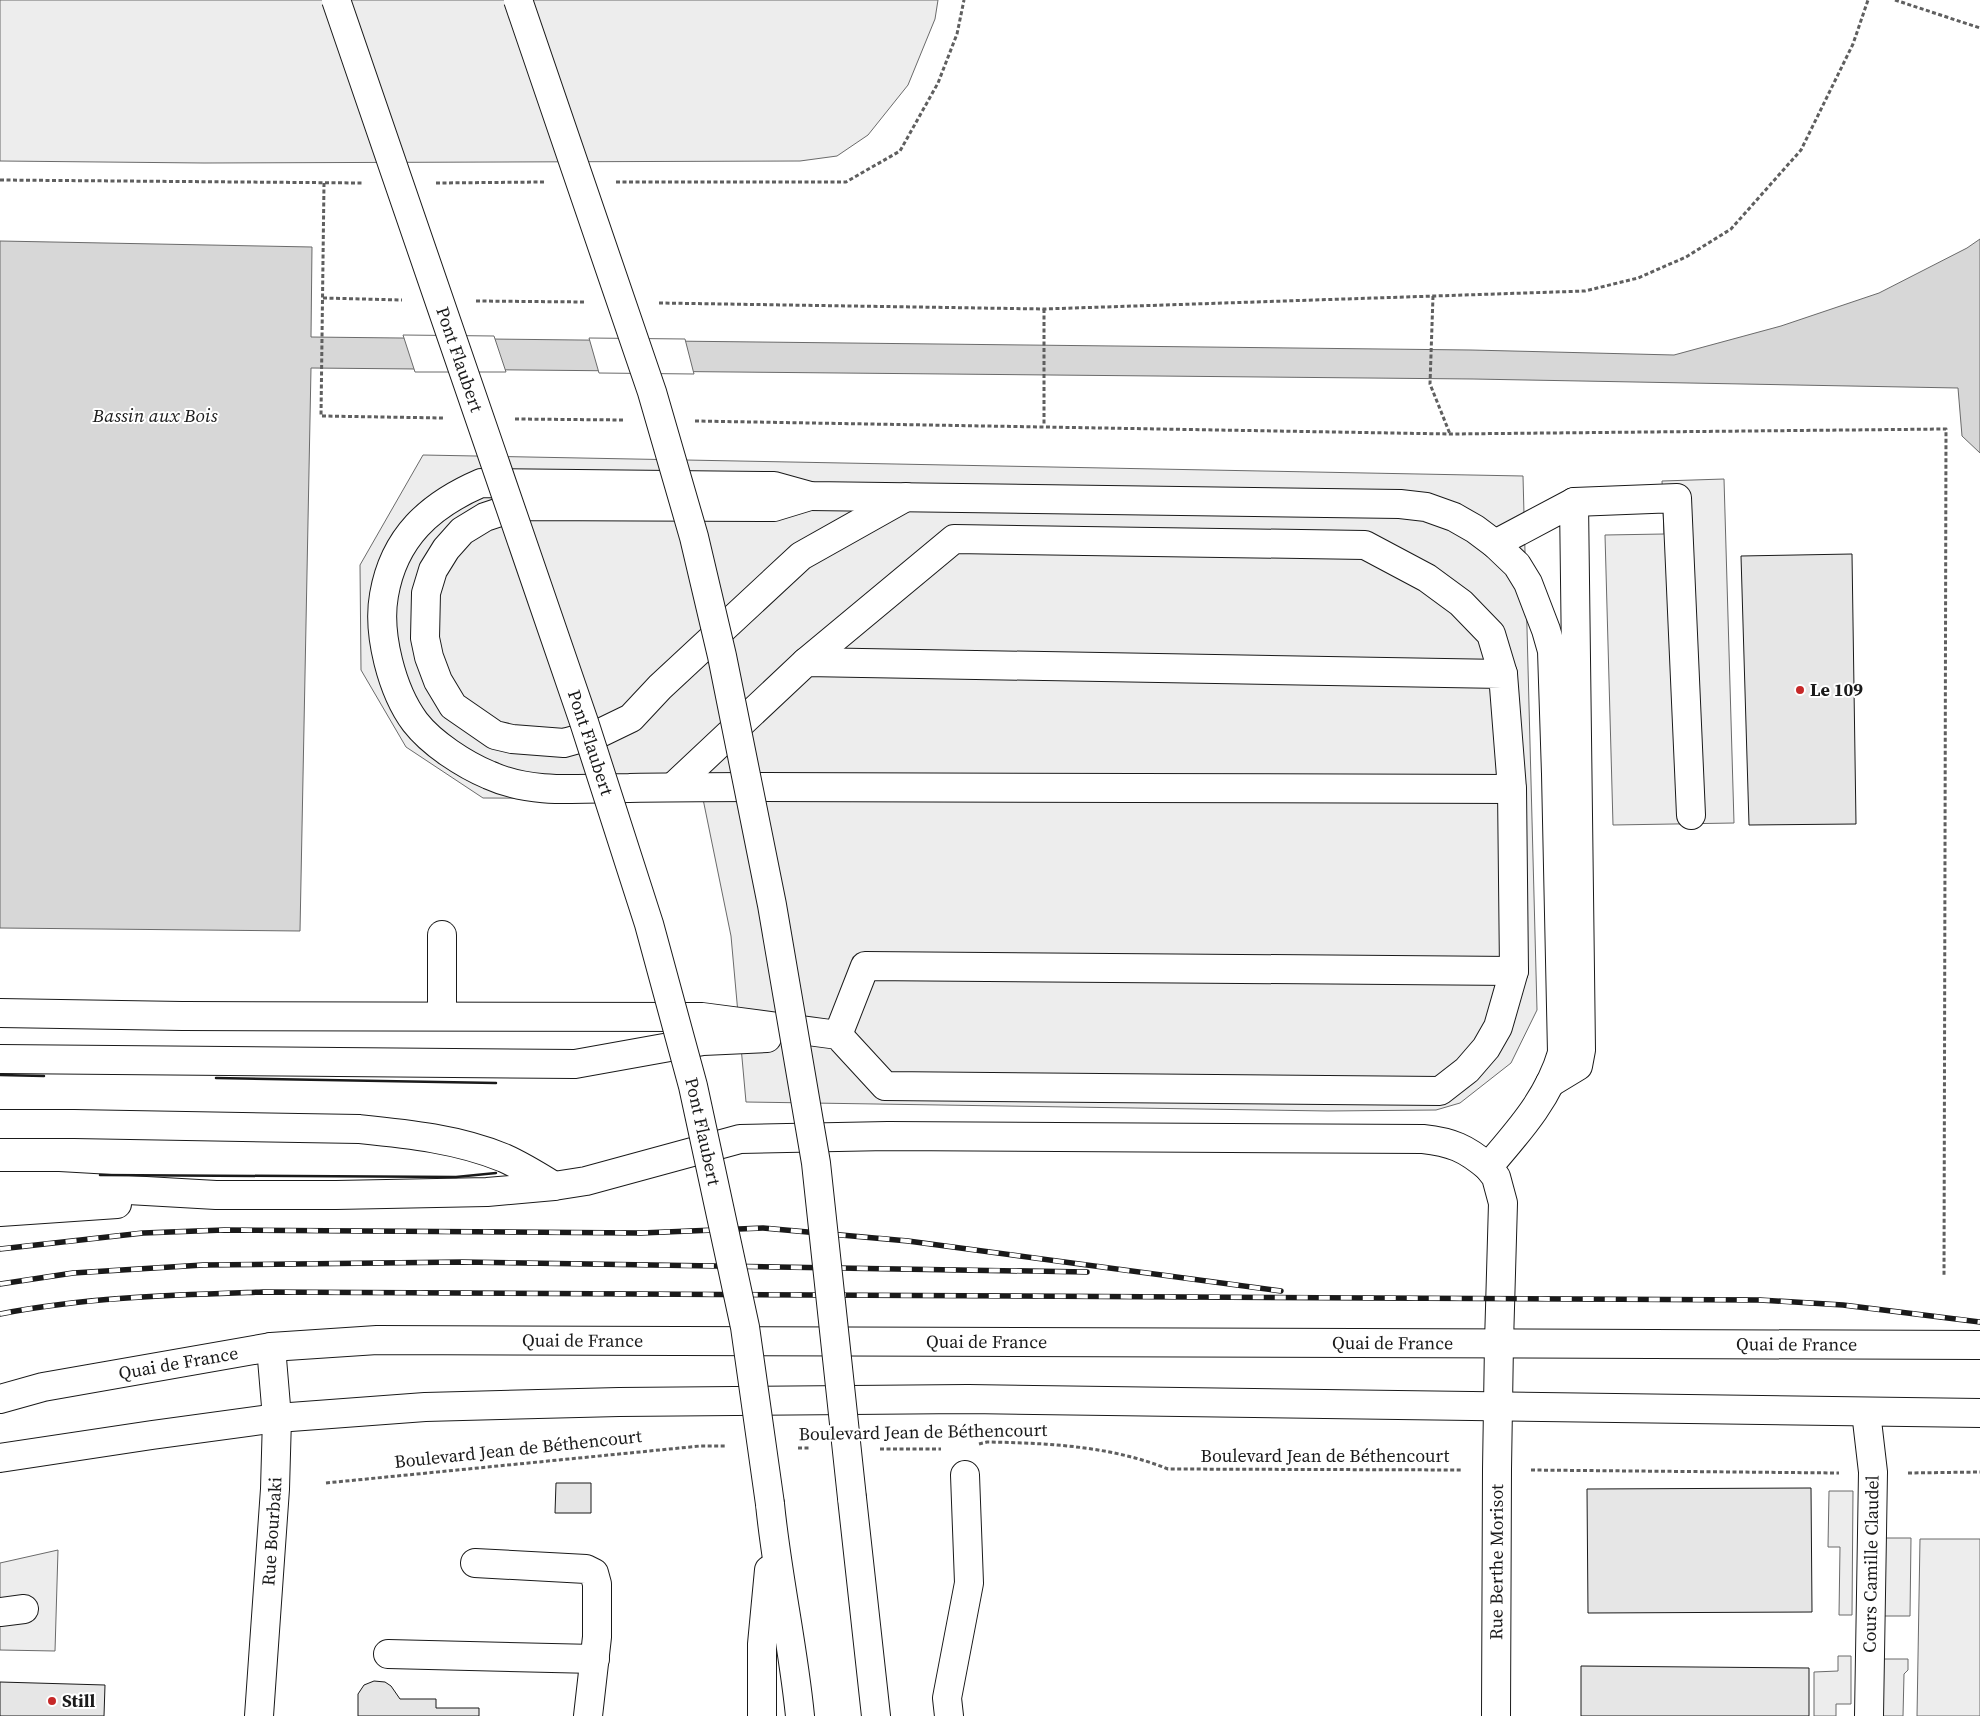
<svg xmlns="http://www.w3.org/2000/svg" width="1980" height="1716" font-family="'Source Serif 4',serif">
<rect width="100%" height="100%" fill="#fff"/>
<!-- built -->
<g fill="#ededed" stroke="#6a6a6a">
<path d="M0,0H938L935,19L908,85L868,135L837,156L800,161L204,163L0,161Z"/>
<path d="M423,455L1523,476L1537,1010L1511,1063L1460,1103L1436,1110L1328,1111L746,1102L731,936L703,799L483,798L406,747L361,670L360,565Z"/>
<path d="M1724,479L1734,823L1613,825L1605,535L1664,534L1662,481Z"/>
<path d="M1829,1491H1853L1852,1615H1839L1840,1547H1828Z"/>
<path d="M1884,1538H1911L1910,1616H1884Z"/>
<path d="M1920,1539H1980V1716H1917Z"/>
<path d="M58,1550L55,1651L0,1650V1563Z"/>
<path d="M1838,1656H1851V1704H1836V1716H1814V1672L1838,1671Z"/>
<path d="M1882,1659H1908V1670L1904,1674L1903,1716H1881Z"/>
</g>
<!-- water -->
<path fill="#d7d7d7" stroke="#6a6a6a" d="M1980,239V453L1962,436L1958,388L1473,379L311,368L300,931L0,928V241L312,247L311,337L1471,350L1674,355L1781,326L1879,293L1967,248Z"/>
<!-- pier -->
<g fill="#fff" stroke="#6a6a6a">
<path d="M403,335L494,336L506,372H415Z"/>
<path d="M589,338L685,339L694,374L599,373Z"/>
</g>
<!-- building -->
<g fill="#e6e6e6" stroke="#1a1a1a">
<path d="M1852,554L1856,824L1749,825L1741,556Z"/>
<path d="M556,1483H591V1513H555Z"/>
<path d="M1811,1488L1812,1612L1588,1613L1587,1489Z"/>
<path d="M1581,1666L1809,1668V1716H1581Z"/>
<path d="M374,1681L385,1682L391,1686L400,1699H436V1708H479V1716H358V1694L364,1685Z"/>
<path d="M0,1682L105,1685L104,1716H0Z"/>
</g>
<g fill="none" stroke-linecap="round" stroke-linejoin="round">
<!-- minor casing -->
<g stroke="#1a1a1a" stroke-width="30">
<g id="minor">
<path d="M810,496L774,507L518,506L485,517L462,531L446,549L433,570L426,593L425,638L429,657L438,681L453,706L495,735L512,739L564,743L600,733L631,718L660,687L801,556L906,497"/>
<path d="M1574,502L1677,498L1691,815"/>
<path d="M1495,544L1574,502L1581,1050L1578,1066L1550,1083"/>
<path d="M806,662L954,539L1365,545L1427,578L1461,603L1491,634L1503,674"/>
<path d="M442,935V1016"/>
<path d="M0,1013L182,1016L702,1017L838,1035L885,1086L1440,1091L1467,1070L1486,1048L1498,1027L1514,971L1512,789L1503,674L806,662L673,787"/>
<path d="M838,1035L865,966L1514,971"/>
<path d="M0,1059L575,1064L703,1041L767,1038"/>
<path d="M0,1124H74L359,1129C408,1134 458,1139 504,1158C522,1166 538,1176 554,1186"/>
<path d="M0,1186H58L216,1195H336L487,1192L554,1186L586,1181L740,1139L888,1136L1423,1139C1451,1142 1466,1148 1488,1167"/>
<path d="M0,1212L117,1204"/>
<path d="M1499,1343L1503,1203L1496,1177L1488,1167C1518,1132 1549,1098 1562,1053L1556,774L1552,651L1546,630L1528,583L1517,565L1495,544L1475,529L1454,517L1426,507L1400,504L810,496L774,486L481,483C430,505 394,537 384,595C377,634 392,691 415,722C432,744 465,765 489,775C533,795 582,788 629,788C671,787 713,787 756,787C1008,788 1260,788 1512,789"/>
<path d="M1866,1412L1873,1472L1869,1716"/>
<path d="M475,1563L586,1569L594,1573L597,1584V1637L588,1716"/>
<path d="M0,1612L24,1609"/>
<path d="M388,1654L595,1659"/>
<path id="s1" d="M259,1716L275,1489L277,1418L271,1347"/>
<path d="M949,1716L947,1698L969,1583L965,1475"/>
</g>
</g>
<!-- major casing -->
<g stroke="#1a1a1a" stroke-width="30">
<g id="major">
<path id="s2" d="M0,1399L43,1387L271,1347L377,1340L1980,1345"/>
<path d="M0,1458L152,1435L277,1418L425,1407L619,1402L968,1399L1980,1413"/>
<path id="s3" d="M1496,1716L1497,1469L1499,1343"/>
</g>
</g>
<!-- highway casing -->
<g stroke="#1a1a1a" stroke-width="30">
<g id="highway">
<path d="M852,1498L876,1716"/>
<path d="M770,1504C777,1575 793,1645 800,1716"/>
<path d="M762,1716V1644L769,1570"/>
</g>
</g>
<!-- path -->
<g stroke="#5f5f5f" stroke-width="3" stroke-dasharray="4 2.5" stroke-linecap="butt">
<path d="M1895,0L1980,28"/>
<path d="M0,180L362,183"/>
<path d="M616,182H846L900,151L938,83L957,34L964,0"/>
<path d="M324,183L321,416L444,418"/>
<path d="M436,183L544,182"/>
<path d="M1433,296L1430,384L1450,434"/>
<path d="M323,298L402,300"/>
<path d="M476,301L585,302"/>
<path d="M659,303L1044,309L1585,291L1638,278L1686,257L1731,229L1801,150L1853,44L1868,0"/>
<path d="M1044,309V426"/>
<path d="M515,419L624,420"/>
<path d="M695,421L1450,434L1946,429L1944,1276"/>
<path d="M979,1444L987,1442C1048,1443 1111,1446 1168,1469L1462,1470"/>
<path d="M798,1448H811"/>
<path d="M880,1449H941"/>
<path d="M1531,1470L1839,1473"/>
<path d="M1908,1473L1980,1472"/>
<path d="M326,1483L700,1446H726"/>
</g>
<!-- minor -->
<use href="#minor" stroke="#fff" stroke-width="28"/>
<!-- major -->
<use href="#major" stroke="#fff" stroke-width="28"/>
<!-- highway -->
<use href="#highway" stroke="#fff" stroke-width="28"/>
<!-- rail casing -->
<g stroke="#1a1a1a" stroke-width="5.5">
<g id="rail">
<path d="M0,1249L143,1233L224,1230L641,1233L763,1228L908,1241L1281,1291"/>
<path d="M0,1284L73,1273L203,1265L462,1262L1087,1272"/>
<path d="M0,1314C87,1297 174,1295 263,1292L1760,1300L1843,1305L1980,1322"/>
</g>
</g>
<!-- rail -->
<use href="#rail" stroke="#fff" stroke-width="4" stroke-dasharray="11" stroke-linecap="butt"/>
<!-- highway-bridge casing -->
<g stroke="#1a1a1a" stroke-width="30" stroke-linecap="butt">
<g id="highway-bridge">
<path id="s4" d="M336,0L584,722L649,924L693,1086L745,1327L770,1504"/>
<path d="M518,0L652,392L694,537L722,656L772,905L816,1163L852,1498"/>
</g>
</g>
<!-- highway-bridge -->
<use href="#highway-bridge" stroke="#fff" stroke-width="28"/>
<!-- wall -->
<g stroke="#1a1a1a" stroke-width="2.5">
<path d="M0,1075L44,1076"/>
<path d="M216,1078L496,1083"/>
<path d="M100,1175L456,1177L496,1173"/>
</g>
</g>
<!-- markers -->
<g fill="#c62828" stroke="#fff" stroke-width="2">
<circle cx="1800" cy="690" r="5"/>
<circle cx="52" cy="1701" r="5"/>
</g>
<g text-anchor="middle" stroke-width="4" stroke-linejoin="round" paint-order="stroke">
<!-- street labels -->
<g font-size="18" fill="#1a1a1a" stroke="#fff">
<text dy="6" stroke="none"><textPath href="#s4" startOffset="380">Pont Flaubert</textPath></text>
<text dy="6" stroke="none"><textPath href="#s4" startOffset="785">Pont Flaubert</textPath></text>
<text dy="6" stroke="none"><textPath href="#s4" startOffset="1190">Pont Flaubert</textPath></text>
<text dy="6" stroke="none"><textPath href="#s2" startOffset="588">Quai de France</textPath></text>
<text dy="6" stroke="none"><textPath href="#s2" startOffset="992">Quai de France</textPath></text>
<text dy="6" stroke="none"><textPath href="#s2" startOffset="1398">Quai de France</textPath></text>
<text dy="6" stroke="none"><textPath href="#s2" startOffset="1802">Quai de France</textPath></text>
<text dy="6" stroke="none"><textPath href="#s2" startOffset="182">Quai de France</textPath></text>
<text transform="translate(923 1432) rotate(-1)" y="6">Boulevard Jean de Béthencourt</text>
<text transform="translate(518 1449) rotate(-6)" y="6">Boulevard Jean de Béthencourt</text>
<text x="1325" y="1462">Boulevard Jean de Béthencourt</text>
<text dy="6" stroke="none"><textPath href="#s1" startOffset="185">Rue Bourbaki</textPath></text>
<text dy="6" stroke="none"><textPath href="#s3" startOffset="154">Rue Berthe Morisot</textPath></text>
<text transform="translate(1871 1564) rotate(-89)" y="6">Cours Camille Claudel</text>
</g>
<!-- poi labels -->
<g font-size="18" font-weight="bold" fill="#1a1a1a" stroke="#fff" text-anchor="start">
<text x="1810" y="696">Le 109</text>
<text x="62" y="1707">Still</text>
</g>
<!-- water labels -->
<g font-size="19" font-style="italic" fill="#1a1a1a" stroke="#fff">
<text x="155" y="422">Bassin aux Bois</text>
</g>
</g>
</svg>
